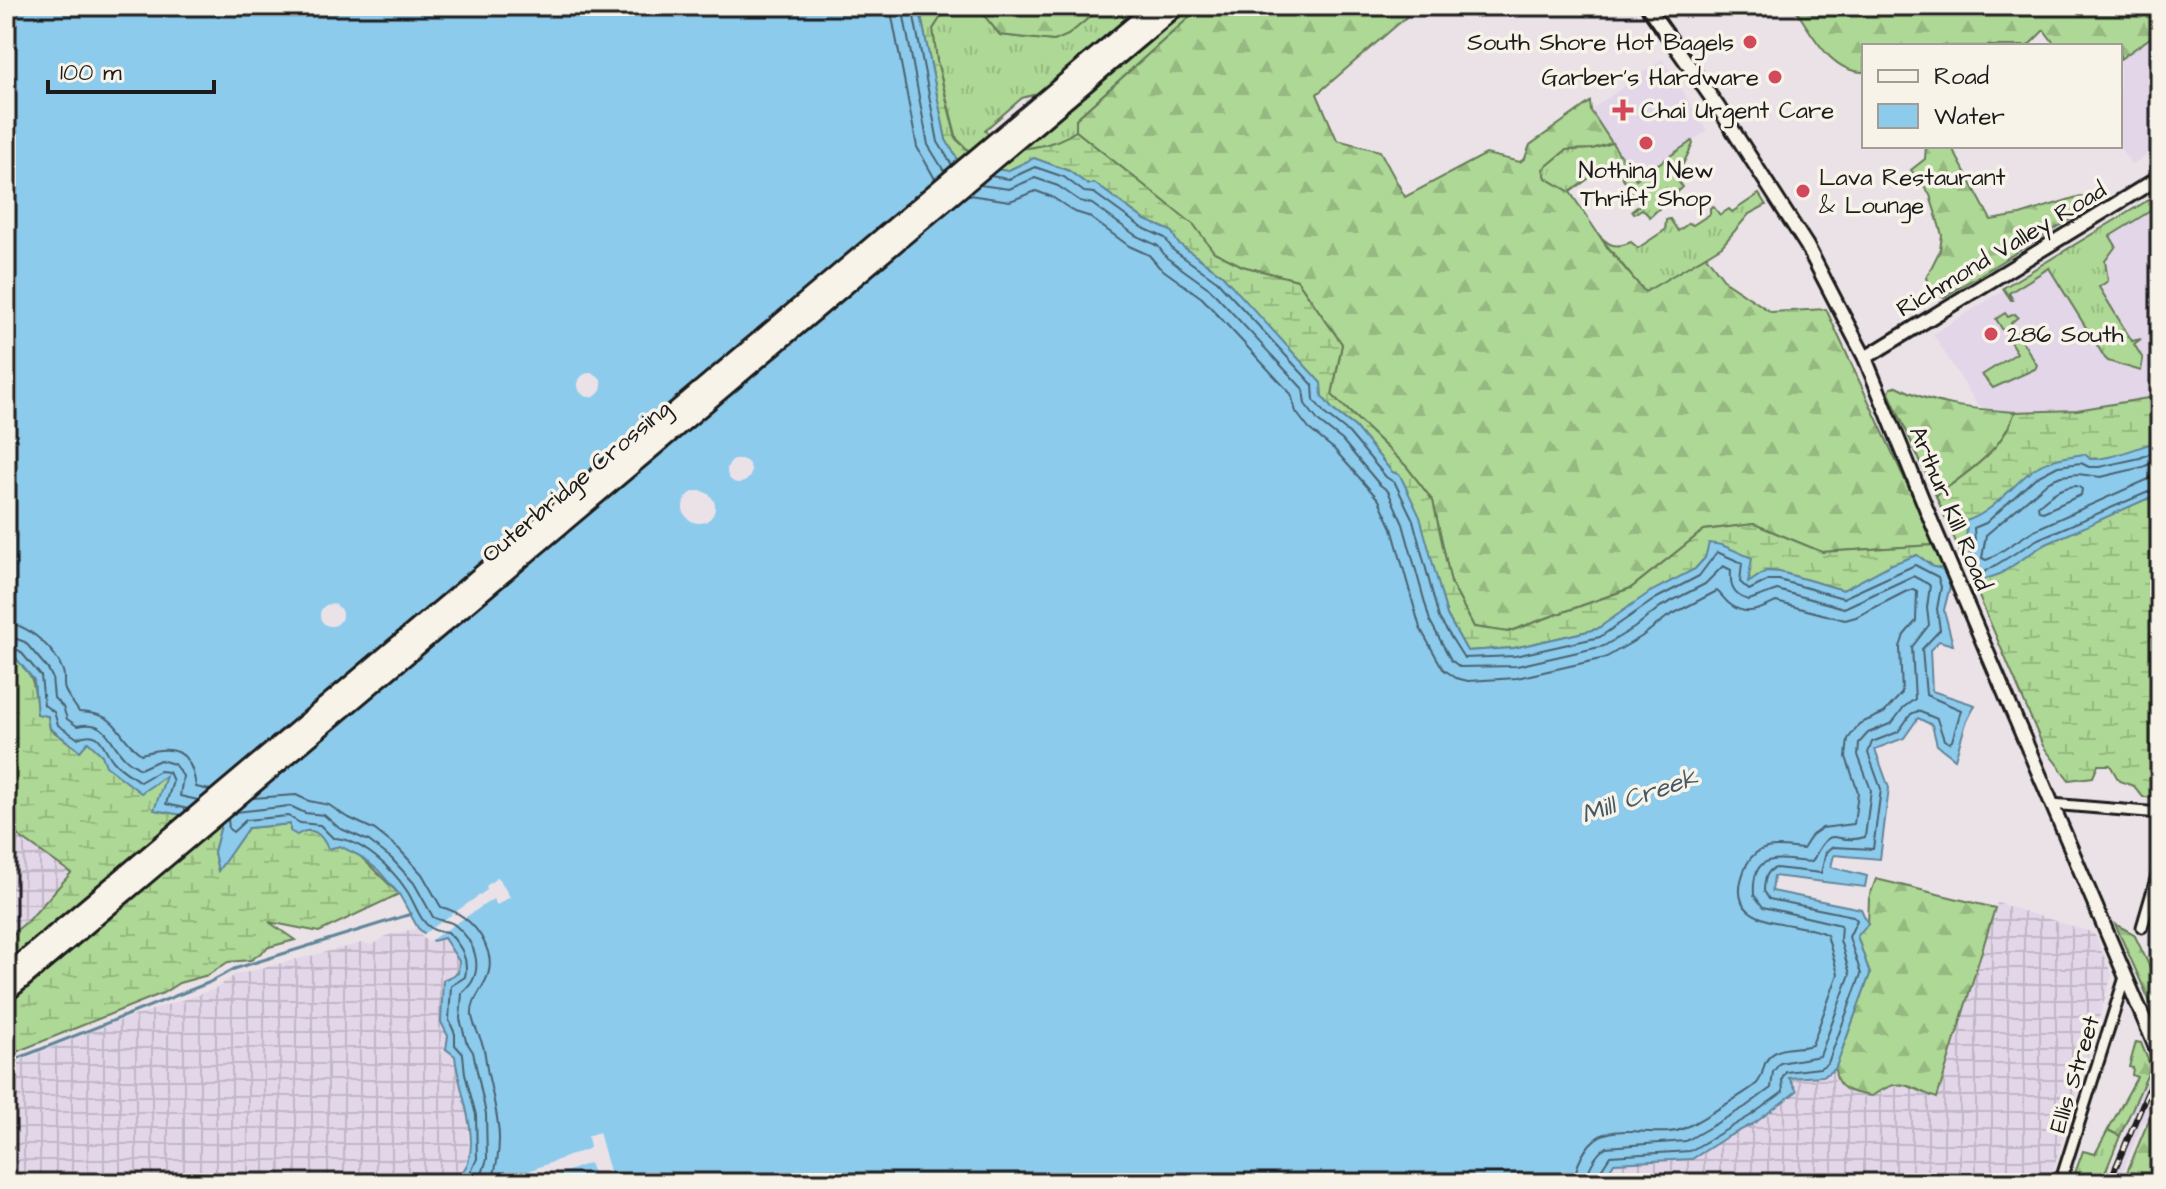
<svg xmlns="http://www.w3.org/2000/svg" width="2166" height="1189" font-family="'Architects Daughter',sans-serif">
<defs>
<pattern id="industrial-grid" width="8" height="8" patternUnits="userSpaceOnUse" patternTransform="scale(2)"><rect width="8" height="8" fill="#e2d6e8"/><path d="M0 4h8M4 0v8" fill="none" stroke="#c1b7c6"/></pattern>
<pattern id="grass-tufts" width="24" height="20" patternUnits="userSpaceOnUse" patternTransform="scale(2)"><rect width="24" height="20" fill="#aed895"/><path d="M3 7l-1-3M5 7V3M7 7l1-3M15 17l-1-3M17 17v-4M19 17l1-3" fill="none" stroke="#95b980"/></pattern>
<pattern id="forest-firs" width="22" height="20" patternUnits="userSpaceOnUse" patternTransform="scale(2)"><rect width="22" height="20" fill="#aed895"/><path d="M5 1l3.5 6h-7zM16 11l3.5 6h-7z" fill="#95b980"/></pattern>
<pattern id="wetland-marsh" width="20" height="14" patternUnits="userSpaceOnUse" patternTransform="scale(2)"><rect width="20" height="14" fill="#aed895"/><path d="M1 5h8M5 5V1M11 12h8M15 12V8" fill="none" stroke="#95b980"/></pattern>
</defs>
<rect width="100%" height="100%" fill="#ebe2e8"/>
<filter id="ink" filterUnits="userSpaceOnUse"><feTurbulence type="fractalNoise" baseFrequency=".0125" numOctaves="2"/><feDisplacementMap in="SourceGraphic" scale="16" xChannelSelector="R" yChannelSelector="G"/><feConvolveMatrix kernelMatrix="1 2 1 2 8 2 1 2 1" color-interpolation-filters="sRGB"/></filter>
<g filter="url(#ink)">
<!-- built -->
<g fill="#e2d6e8">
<path d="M2160,31V149L2152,154L2150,152L2132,166L2119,146L2120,59Z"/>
<path d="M1662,59L1707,131L1635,179L1591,110Z"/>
<path d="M2160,193V396L2077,410L2015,412L1986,410L1976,403L1933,334Z"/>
<path d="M2151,1067L2160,1093L2147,1122L2143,1121L2118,1183H2106L2134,1113L2130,1111Z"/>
</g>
<!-- industrial -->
<g fill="url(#industrial-grid)">
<path d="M6,827L71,873L29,920L6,939Z"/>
<path d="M1997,903L2094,933L2112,975L2049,1183H2007L1996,1179L1994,1183H1602L1614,1163L1692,1159L1725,1138L1755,1123L1797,1091L1788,1078L1823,1076L1835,1069V1080L1872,1096L1891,1083H1900L1937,1097Z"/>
<path d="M418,928L433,940L443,938L459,960L458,973L443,980L441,1022L455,1056L457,1075L468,1116L469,1159L460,1176L462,1183H6V1066L113,1023L215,989L235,975L361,943L373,945L386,936Z"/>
</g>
<!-- grass -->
<g fill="url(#grass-tufts)" stroke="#657a58" stroke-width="2" fill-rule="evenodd">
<path d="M963,6L978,7L1000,35L1054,41L1068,35L1103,6H1202L1076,119V131C1046,152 1005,150 970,152L957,139L937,61L933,29L944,12H952ZM1044,92L997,146L985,130L1022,98Z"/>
<path d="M1692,141L1693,144L1676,178L1682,187L1650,217L1642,209L1634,214L1632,211L1641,204V198L1635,197L1614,164L1608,168L1606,166L1570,192L1546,178L1543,169L1566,150L1592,149L1612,143L1636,179Z"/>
<path d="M2160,193V205L2110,236L2116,246L2105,261L2108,281L2099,287L2132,341L2141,339L2134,344L2143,359L2141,371L2108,361L2105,358L2049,268L2009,293L2013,300H2011L2003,288Z"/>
<path d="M1759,194L1766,205L1749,214L1722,246L1645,293L1596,232C1607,244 1614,250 1631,242L1638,248L1665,230L1666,220L1670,219L1678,231L1689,223L1693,225L1710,214V208L1713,206L1720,215L1729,209L1732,212Z"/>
<path d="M2005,313L2008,317L2015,314L2018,317L2011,323L2037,365L2035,369L1993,388L1982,375L2017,353L1996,319Z"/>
<path d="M2108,1130L2120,1136L2101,1183H2077L2074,1176L2083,1151L2095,1154Z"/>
</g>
<!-- forest -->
<g fill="url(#forest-firs)" stroke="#657a58" stroke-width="2">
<path d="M974,6H1103L1068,35L1054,41L1000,35L978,8Z"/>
<path d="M1202,6H1419L1317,94L1337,140L1380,151L1405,197L1486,154L1520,162L1525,158L1530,145L1590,102L1591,111L1612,143L1592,149L1566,150L1543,169L1546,178L1570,192L1609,250L1645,292L1706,256L1726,282L1771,312L1826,309L1935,545L1822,552L1754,524L1704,530L1631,588L1507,632L1474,627L1451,583L1433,501L1406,466L1332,395L1342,344L1297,280L1242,266L1214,252L1193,225L1076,131V119Z"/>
<path d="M1793,6H2160V31L2120,59V46H2056L2044,30L2028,46H1864V72C1829,72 1811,31 1793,6Z"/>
<path d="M1926,146H1951L1991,220L2020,215L2077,197L2084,196L2095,204L1944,297L1931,290L1926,278L1940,250L1942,235L1930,195L1911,170L1925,159Z"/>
<path d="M1897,386C1934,406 1974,409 2015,412C2000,454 1970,470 1936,496L1889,393L1891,388Z"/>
<path d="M1876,879L1995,908L1937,1098C1906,1086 1901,1076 1872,1096C1853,1093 1836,1091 1835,1069L1870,974L1857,936L1868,924L1869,898Z"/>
<path d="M2115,924L2134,934L2160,988V1024Z"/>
<path d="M2136,1042L2141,1043L2151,1067L2120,1136L2108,1130L2137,1077L2132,1075L2133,1068L2129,1067Z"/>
<path d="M2160,1093V1183H2136L2125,1177Z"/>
</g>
<!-- wetland -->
<g fill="url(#wetland-marsh)" stroke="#657a58" stroke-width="2">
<path d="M920,11L944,12L933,29L937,61L956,139L970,152C1005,150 1046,152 1076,131L1194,225L1214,252L1242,266L1297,280L1342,344L1332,395L1406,466L1433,501L1451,583L1474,627L1508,632L1631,588L1704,530L1754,524L1822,552L1935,545L1943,569L1934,567L1917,555L1843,590L1780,572L1766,571L1747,584L1705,558L1695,569L1597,629L1514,648L1467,651L1447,615L1434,571L1392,472L1355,427L1333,410L1222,275L1177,243L1171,231L1145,220L1094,183L1088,185L1069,171L1034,158L1007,171L960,163L946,140Z"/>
<path d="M2160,396V461L1964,561L1936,496C1970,470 2000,454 2015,412L2077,410Z"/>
<path d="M2160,493V798L2143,797L2134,786L2119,781L2110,765H2098L2093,777L2069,780L2043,746L1971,578L2060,530L2095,521Z"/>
<path d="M6,652C34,667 35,686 37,714L48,716L50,729L80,751L88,741L102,755L167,775L155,810L222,822L214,852L218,870L248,828L291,824L302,831H316L360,856L399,894L319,932L269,922L295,940L269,947L251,960L228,962L208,975L179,983L163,993L6,1056V939L29,920L71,873L6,827Z"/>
</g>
<!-- water -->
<g fill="#8dcbed" stroke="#608599" stroke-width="2">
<path d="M6,6H919L946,140L960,163L1007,171L1034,158L1069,171L1088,185L1094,183L1145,220L1171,231L1178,243L1222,275L1321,383L1322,396L1333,410L1355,427L1392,472L1400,475L1420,517L1447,615L1467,651L1514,648L1597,629L1650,592L1695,569L1705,558L1709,543L1722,545L1752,558L1748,583L1766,571L1780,572L1843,590L1892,564L1917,555L1934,567L1943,569L1950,586L1944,610L1953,645L1939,641L1930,650L1932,691L1975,705L1966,723L1955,759L1937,745L1932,725L1918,718L1904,738L1875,749L1889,788L1880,859L1834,855L1831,867L1867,876L1865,887L1774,876L1772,891L1861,909L1868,924L1857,936L1870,974L1835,1069L1823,1076L1789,1078L1797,1091L1755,1123L1725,1138L1692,1159L1614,1163L1602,1183H462L460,1176C463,1171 468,1165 469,1159C477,1129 458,1087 455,1056L446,1049L448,1036L441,1022L443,980L458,973L459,961L444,938L433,941L418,928L399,894L378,870L360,856L340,846L328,849C322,834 312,825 297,835L290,831V824L248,828L218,871L214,852L222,822L154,810L166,776L141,793L106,766L102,755L88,742L80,751L50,728L48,716L37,714L34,680L15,657L6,652Z"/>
<path d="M2160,441V493L2042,546L2000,574L1974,583L1960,551L1967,540L1966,521C1992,513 2009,489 2031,471C2046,459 2066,457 2085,454L2090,459C2112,460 2139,446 2160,441Z"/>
</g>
<!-- pier -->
<g fill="#ebe2e8">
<circle cx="590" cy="385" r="12"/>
<circle cx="739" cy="471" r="12"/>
<circle cx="699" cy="507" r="16"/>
<circle cx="331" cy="615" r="11"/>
<path d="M498,877L510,897L497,905L493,899L428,942L421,936L487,890L486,886Z"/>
<path d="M599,1132L613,1183H591L596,1181L589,1163L537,1183H496L590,1148L588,1136Z"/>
</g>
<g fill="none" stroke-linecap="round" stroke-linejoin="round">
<!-- shore -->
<g stroke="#496270" stroke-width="2">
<path d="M890,6L917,147L935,179"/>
<path d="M902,6L928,145L944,171"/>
<path d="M912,6L938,142L952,165"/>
<path d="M990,176L1009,179L1035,167L1064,177L1084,192L1094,193L1141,227L1165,238L1173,250L1217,281L1313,385L1314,400L1326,415L1349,433L1386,477L1395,483L1413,520L1439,618L1464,658L1515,656L1600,637L1655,599L1699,576L1717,552L1742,563L1740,582L1749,590L1769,580H1779L1843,598L1915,565L1938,577L1941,587L1937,609L1940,630L1922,649L1926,695L1961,710L1952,741L1949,743L1944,740L1937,719L1918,711L1911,714L1898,732L1872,742L1868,753L1881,789L1873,849L1833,847L1826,852L1821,873L1776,868C1765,870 1764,882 1764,891L1769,899L1853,916L1857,920L1849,937L1861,974L1828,1063L1820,1068L1786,1072L1782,1079L1783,1092L1750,1116L1690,1151L1610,1156L1597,1176L1596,1183"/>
<path d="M980,185L1009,189L1035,178L1058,186L1080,201L1092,204L1135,235L1158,246L1167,258L1210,289L1303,389L1305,404L1319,422L1342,440L1379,484L1388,491L1403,524L1430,621L1451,660L1460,667L1517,666L1604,646L1634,628L1660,607L1705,584L1723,566L1731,570C1730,585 1732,596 1749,600L1777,590L1844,608L1913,576L1930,585L1927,608L1929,625L1912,647L1915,699L1904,707L1892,723L1868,733L1859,743L1858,755L1871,790L1865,837C1833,847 1833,819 1812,862C1782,861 1751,848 1754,895L1763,907L1841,925L1840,940L1850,974L1820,1056L1780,1063L1773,1072L1771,1088L1745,1107L1686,1141L1606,1147C1595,1155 1587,1170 1586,1183"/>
<path d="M969,195L1010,201L1036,191L1052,197L1075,212L1088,216L1129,246L1149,255L1159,267L1202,298L1291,394L1296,412L1309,429L1334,449L1379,500L1392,528L1420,628L1443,669L1456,678L1468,681L1517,678L1605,658L1641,637L1667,617L1717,591C1722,595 1725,601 1731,605C1747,617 1761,609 1776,602L1845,620L1856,617L1905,592L1913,589L1917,591L1916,621L1904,635L1900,647L1902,693L1884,713L1859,724L1848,739L1846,757L1858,792L1854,824L1822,828L1812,835L1803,849C1782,847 1758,841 1747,864C1715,933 1798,918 1827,935L1838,974L1812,1045C1801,1049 1787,1046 1776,1052C1760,1061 1766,1071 1758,1082C1755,1088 1695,1123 1685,1128C1663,1139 1624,1124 1600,1136C1585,1144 1575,1167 1574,1183"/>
<path d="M2160,449L2140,458L2099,467H2089L2081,463L2058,466L2035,478L1986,523L1974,528L1975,542L1970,555L1977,572L1983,573L2038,539L2160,487"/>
<path d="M2160,459L2143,467L2101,477L2078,474L2061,476L2049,481L1986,535L1982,558L1986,560L1991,558L2034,530L2151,478L2160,476"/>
<path d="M2077,486L2082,489L2081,495L2043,512L2039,511L2038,506C2051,495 2059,487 2077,486Z"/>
<path d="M6,623C28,624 56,650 63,671C65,677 63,685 65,690C68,697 75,705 79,712C123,714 113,734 141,754C174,744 191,749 196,787L210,790"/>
<path d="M6,635L25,642L48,669L52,677L54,698L63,707L67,719L77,726C108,719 108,741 124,757C128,762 135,765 140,769L160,760L174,764L183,776L180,796L198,800"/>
<path d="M6,646L20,651L41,676L44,705L54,712L58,725L77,738C103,728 101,747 114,762C120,769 132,776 140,782L159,771L169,772L173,781L166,804L188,809"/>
<path d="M253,798L296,795L309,801L329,805L345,816L375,830L399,849L422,874L441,907C463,912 481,929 488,952C497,981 470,993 472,1015C473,1027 482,1038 484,1050C486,1058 486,1066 488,1074C497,1115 506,1142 491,1183"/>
<path d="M236,812L290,806L305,813L324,815L339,828L369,841L391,858L414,883L433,917C440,922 449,919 456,926C477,944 486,974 462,993L460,1019L466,1041L473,1052L486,1114L487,1159L479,1183"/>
<path d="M228,819L229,829L233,832L246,820L288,816L300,823L320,825L333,838C360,838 393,869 407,891C415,903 419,920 431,928C437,933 441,930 448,932C461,946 469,958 465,977L451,986L449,1020L455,1034V1045L463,1054L465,1074L476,1115L477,1159L469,1176V1183"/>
</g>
<!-- stream -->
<path stroke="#608599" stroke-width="3" d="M6,1063L208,983L234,969L411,914"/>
<!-- street casing -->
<g stroke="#1c1c1c" stroke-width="15">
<g id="street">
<path d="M2051,804L2160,813"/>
<path d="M2142,927L2160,865"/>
<path d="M2060,1183L2125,977"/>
</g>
</g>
<!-- secondary casing -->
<g stroke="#1c1c1c" stroke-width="18">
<g id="secondary">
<path d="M1647,6L1718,107L1807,246L1865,358L1932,523L2160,1057"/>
<path d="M1865,358L2160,177"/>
</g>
</g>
<!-- highway casing -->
<g stroke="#1c1c1c" stroke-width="22">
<g id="highway">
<path d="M6,975L1156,6"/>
<path d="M6,993L1177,6"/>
</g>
</g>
<!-- street -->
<use href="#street" stroke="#f7f3e8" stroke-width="9"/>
<!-- secondary -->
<use href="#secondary" stroke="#f7f3e8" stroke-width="12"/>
<!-- highway -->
<use href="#highway" stroke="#f7f3e8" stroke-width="16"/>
<!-- rail casing -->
<g stroke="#1c1c1c" stroke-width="6">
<path id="rail" d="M2109,1183L2160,1063"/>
</g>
<!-- rail -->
<use href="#rail" stroke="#f7f3e8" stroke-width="3" stroke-dasharray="9" stroke-linecap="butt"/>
</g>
</g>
<!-- markers -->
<g fill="#d1495b" stroke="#f7f3e8" stroke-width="3">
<circle cx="1750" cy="42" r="8"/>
<circle cx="1775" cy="77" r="8"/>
<path d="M1619 98h8v8h8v8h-8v8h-8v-8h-8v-8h8z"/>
<circle cx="1646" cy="143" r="8"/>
<circle cx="1803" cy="191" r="8"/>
<circle cx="1991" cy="334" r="8"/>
</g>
<g text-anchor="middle" stroke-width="7" stroke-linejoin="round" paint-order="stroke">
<!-- poi labels -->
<g font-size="24" fill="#1c1c1c" stroke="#f7f3e8" text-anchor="start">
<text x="1734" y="50" text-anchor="end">South Shore Hot Bagels</text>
<text x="1759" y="85" text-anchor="end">Garber's Hardware</text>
<text x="1641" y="118">Chai Urgent Care</text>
<text x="1646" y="178" text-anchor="middle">Nothing New<tspan x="1646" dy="28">Thrift Shop</tspan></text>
<text x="1819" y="185">Lava Restaurant<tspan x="1819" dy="28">&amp; Lounge</tspan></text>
<text x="2007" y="342">286 South</text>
</g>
<!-- street labels -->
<g font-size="24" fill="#1c1c1c" stroke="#f7f3e8">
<text transform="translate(2001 249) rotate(-31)" y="8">Richmond Valley Road</text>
<text transform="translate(576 481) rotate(-40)" y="8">Outerbridge Crossing</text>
<text transform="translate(1951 508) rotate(67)" y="8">Arthur Kill Road</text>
<text transform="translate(2074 1074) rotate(-73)" y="8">Ellis Street</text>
</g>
<!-- water labels -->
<g font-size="26" font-style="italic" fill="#445965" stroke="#f7f3e8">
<text transform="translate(1639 795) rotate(-19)" y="9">Mill Creek</text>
</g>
</g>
<!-- margin -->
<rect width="2166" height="1189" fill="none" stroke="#f7f3e8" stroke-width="32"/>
<rect x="16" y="16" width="2134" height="1157" fill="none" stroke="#1c1c1c" stroke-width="3" filter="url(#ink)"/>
<!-- legend -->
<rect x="1862" y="44" width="260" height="104" fill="#f7f3e8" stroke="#9f9d96" stroke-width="2"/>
<rect x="1878" y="70" width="40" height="12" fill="#f7f3e8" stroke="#9f9d96" stroke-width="2"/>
<text x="1934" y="84" font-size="24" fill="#1c1c1c">Road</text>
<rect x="1878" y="104" width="40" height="24" fill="#8dcbed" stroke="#9f9d96" stroke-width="2"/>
<text x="1934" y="124" font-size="24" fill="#1c1c1c">Water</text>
<!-- scale -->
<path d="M48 80v12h166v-12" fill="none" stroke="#1c1c1c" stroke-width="4"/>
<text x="60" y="80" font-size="24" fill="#1c1c1c" stroke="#f7f3e8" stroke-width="6" paint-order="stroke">100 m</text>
</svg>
